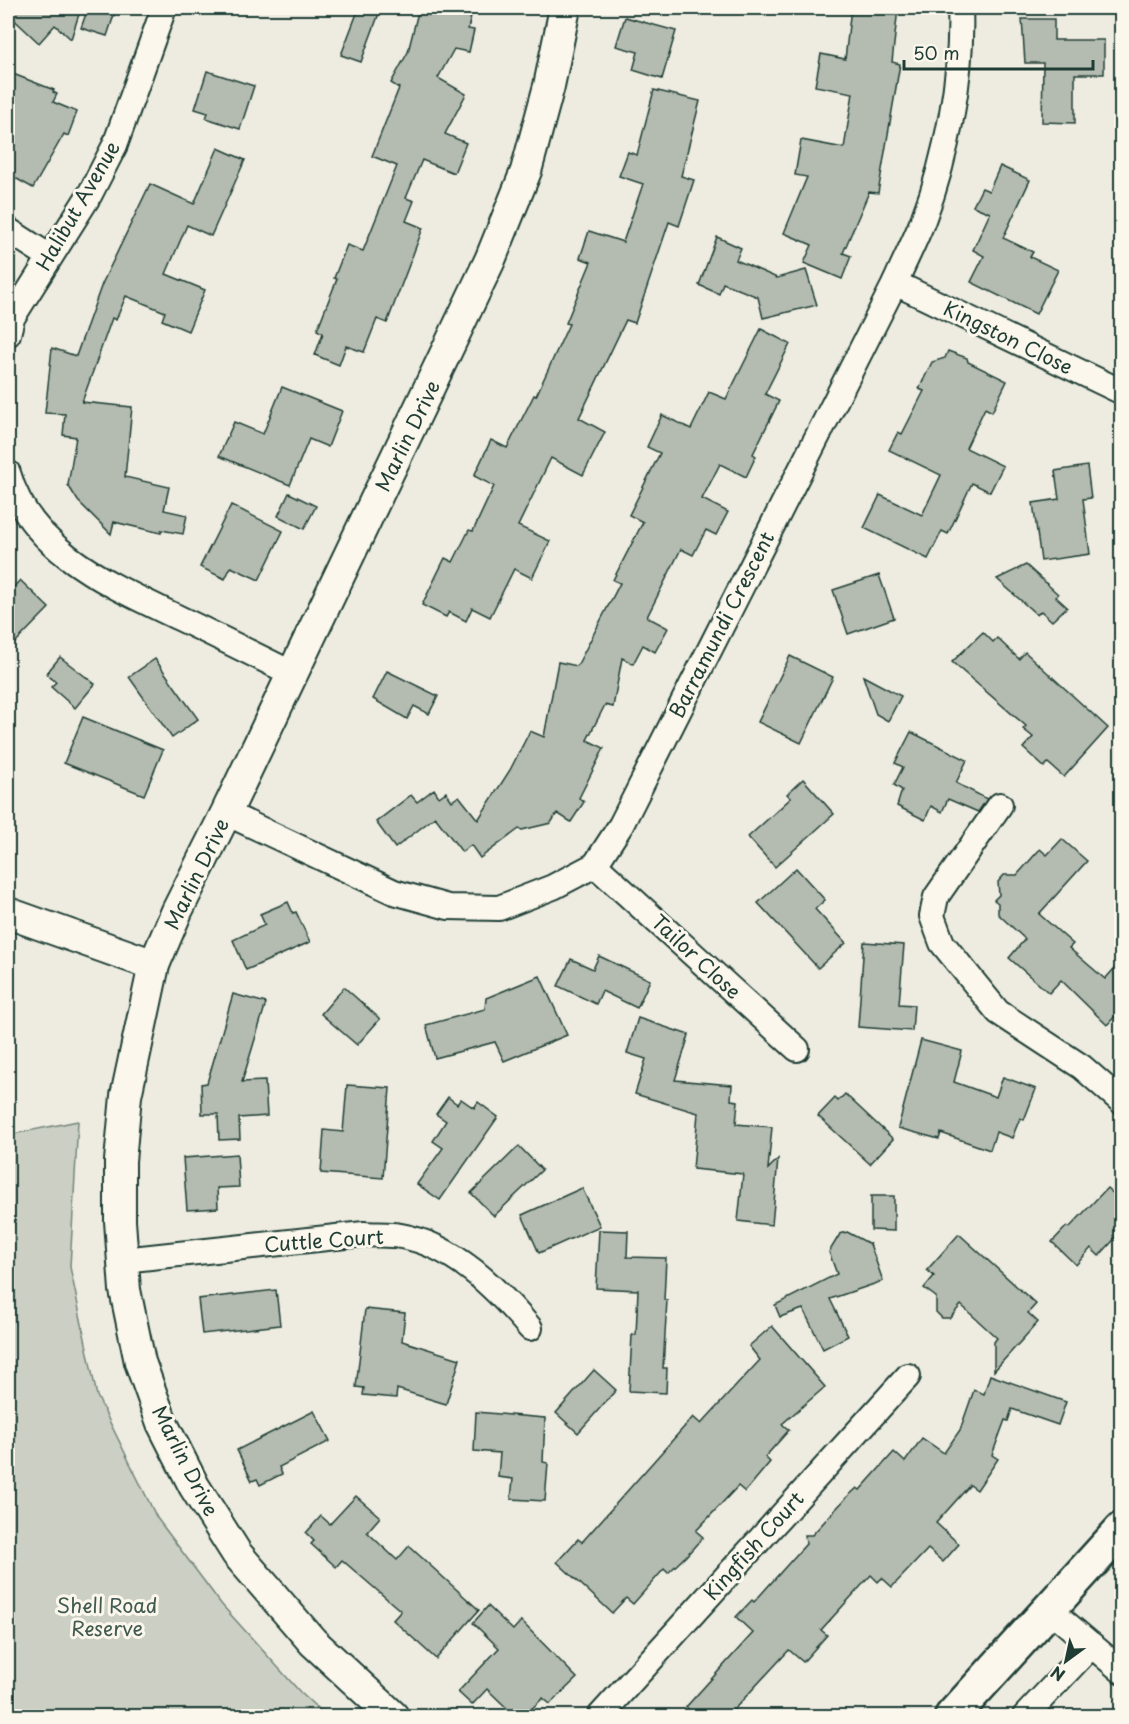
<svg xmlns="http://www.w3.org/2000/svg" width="1129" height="1724" font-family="'Playpen Sans',sans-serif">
<rect width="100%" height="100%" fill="#eeece1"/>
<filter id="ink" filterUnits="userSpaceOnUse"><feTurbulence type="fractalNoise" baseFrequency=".0167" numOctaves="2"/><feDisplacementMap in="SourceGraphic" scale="12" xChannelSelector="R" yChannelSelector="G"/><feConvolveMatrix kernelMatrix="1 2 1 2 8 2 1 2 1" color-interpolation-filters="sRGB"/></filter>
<g filter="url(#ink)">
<!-- green -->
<path fill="#cbcfc4" stroke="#75867c" stroke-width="1.5" d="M78,1121L70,1267L97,1396L157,1518L222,1605L301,1693L326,1716H8V1135Z"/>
<!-- building -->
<g fill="#b4bbb0" stroke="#1f3d34" stroke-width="1.5">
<path d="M8,8H71L80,11L71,39L55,25L39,43L8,14Z"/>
<path d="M88,8L115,12L107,36L81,28Z"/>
<path d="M359,8H381L361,62L341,55Z"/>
<path d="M419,8H473L468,29L474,30L469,52L454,49L438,78L466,94L445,134L466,143L454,173L422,160L406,198L414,201L406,221L423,228L387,323L377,319L364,352L346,346L339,365L315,355L323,333L317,330L337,279L334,278L347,245L363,251L397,166L372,156L399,88L391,83L408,52Z"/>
<path d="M851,8H898L892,62L900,64L878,193L869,192L843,253L851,256L842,279L804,263L812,245L784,233L807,177L795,175L801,140L844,148L853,93L815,86L821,54L845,59Z"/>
<path d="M625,17L676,31L662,79L633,70L638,52L616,46Z"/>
<path d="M1022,19H1054V40H1104V74H1075V123L1042,122L1043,63H1025Z"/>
<path d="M207,71L254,86L240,129L206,118L208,113L195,109Z"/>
<path d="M8,72L54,90L53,92L57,94L53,102L77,112L68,136L64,134L33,188L8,174Z"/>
<path d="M654,90L700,101L681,176L694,180L679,226L669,222L635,323L626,320L579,418L605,432L583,475L551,458L518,526L550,541L532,578L514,569L490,617L472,608L466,621L449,612L446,617L422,605L445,558L453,562L469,530L473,531L494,486L474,476L491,440L507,448L534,395L536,396L569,324L566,323L591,262L580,258L589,231L623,242L643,184L619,176L628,152L637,155Z"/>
<path d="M218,148L245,160L211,236L187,225L166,274L205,290L188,331L162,320L165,312L126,296L116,320L112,318L82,402L132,407L125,477L169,487L164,510L187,515L183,534L161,530V533L114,522L111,534L78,501L68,485L76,437L63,435L65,414L45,413L52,348L76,356L102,284L150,184L194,204Z"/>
<path d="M1000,166L1030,180L1003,238L1033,252L1030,257L1058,270L1036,314L971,282L984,256L973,250L990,213L973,206L982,188L989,191Z"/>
<path d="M717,237L741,248L736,260L777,278L806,270L817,305L763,318L758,297L723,283L719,294L699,285Z"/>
<path d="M761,329L790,344L765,394L779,401L753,454L756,456L746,477L720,464L702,499L728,512L716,535L706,530L693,555L681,549L647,617L668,628L655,652L643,645L633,664L622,658L613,707L605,705L587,740L604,748L579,798L584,802L571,822L557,813L551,823L522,830L519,829L480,858L471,845L462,852L435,817L395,848L376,822L411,795L417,802L434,789L439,797L446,792L452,801L459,796L478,820L510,770L530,731L544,737L558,662L577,666L620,583L613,580L643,522L629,515L660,453L647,447L662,415L691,429L709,392L726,399Z"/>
<path d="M948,351L967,358L968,362L1007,381L992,412L985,408L966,448L1003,466L990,492L972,483L948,534L942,531L928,559L864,528L880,495L922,515L941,475L889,450L898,432L902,434L924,391L919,389L932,362L945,358Z"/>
<path d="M282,387L342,411L328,447L309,439L290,485L219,456L234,422L263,434Z"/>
<path d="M1087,466L1091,498L1083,499L1090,554L1041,561L1033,503L1059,499L1055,471Z"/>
<path d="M289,493L316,506L304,529L278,516Z"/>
<path d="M231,505L283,531L259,580L231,567L225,579L200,567Z"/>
<path d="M1026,565L1058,594L1056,597L1067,607L1052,621L1041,611L1037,615L997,579Z"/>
<path d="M879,575L894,618L848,634L833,590Z"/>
<path d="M20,580L49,608L8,650V593Z"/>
<path d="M983,632L993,642L997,638L1019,659L1025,652L1108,728L1064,777L1048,763L1044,767L1023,748L1033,737L1023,729L1026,726L952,662Z"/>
<path d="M790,656L833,677L801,743L758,722Z"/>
<path d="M60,657L95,684L75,708L51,687L56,682L46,674Z"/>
<path d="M155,659L198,719L172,738L129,677Z"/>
<path d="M387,671L438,696L429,714L414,706L407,719L373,699Z"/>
<path d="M863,676L901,696L888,721L876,714Z"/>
<path d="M83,717L163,750L144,795L64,763Z"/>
<path d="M911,732L967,760L956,783L987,799L978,812L948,799L942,812L931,806L925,820L897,806L902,790L894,785L903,767L895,763Z"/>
<path d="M803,779L834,814L775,867L748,837L791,798L787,794Z"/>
<path d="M1062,839L1087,861L1039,914L1073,944L1069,948L1105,979L1122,960V1009L1107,1025L1061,980L1049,993L1009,958L1025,939L998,914V903L994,900L999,895L998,882L1004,875H1017L1040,849L1047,855Z"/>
<path d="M796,868L825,900L815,909L846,943L818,968L758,903Z"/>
<path d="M288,902L293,913L296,912L310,942L246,970L233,940L265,925L260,914Z"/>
<path d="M864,942L904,945L899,1004L914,1005L912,1031L858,1027Z"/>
<path d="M599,956L650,980L637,1008L602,991L596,1004L558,986L571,959L593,969Z"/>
<path d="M540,976L567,1035L504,1061L495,1042L435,1058L426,1025L485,1009L486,998Z"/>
<path d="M344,987L380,1019L357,1045L321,1014Z"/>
<path d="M233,994L266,1003L242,1082L265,1081L267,1116L239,1118L240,1139L219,1140L218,1114H202L201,1084L207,1083Z"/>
<path d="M638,1018L689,1035L675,1080L732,1085L731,1100L738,1101L736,1124L772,1127L768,1169L778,1159L772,1225L738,1221L743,1174L693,1169L698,1113L635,1094L646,1059L627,1053Z"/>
<path d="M921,1040L962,1051L954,1082L996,1097L1003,1077L1036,1089L1024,1120L1020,1118L1012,1138L996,1132L990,1150L941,1133L939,1139L898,1128Z"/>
<path d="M347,1085L390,1088L383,1178L321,1173L324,1130L343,1132Z"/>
<path d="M845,1094L893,1139L870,1164L818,1116L835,1098L838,1101Z"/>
<path d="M448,1097L457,1104L461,1099L474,1108L478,1102L498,1117L440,1200L417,1184L443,1148L433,1141L446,1121L436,1114Z"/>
<path d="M519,1146L542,1170L494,1216L471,1193Z"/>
<path d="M237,1154L239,1187L217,1188L218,1208L187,1210L183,1158Z"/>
<path d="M582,1188L600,1226L539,1253L522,1215Z"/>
<path d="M1107,1188L1122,1201V1231L1099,1256L1091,1248L1076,1265L1052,1242L1067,1226L1069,1228Z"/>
<path d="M871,1196H894V1231L871,1230Z"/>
<path d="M599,1230L628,1231L627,1257L666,1258L664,1300H667L663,1368H667L666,1393L629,1391L632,1335H636L638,1290L596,1288Z"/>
<path d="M847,1232L870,1244L883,1281L830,1299L848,1336L823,1349L803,1309L780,1317L775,1305L837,1274L829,1252L840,1234Z"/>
<path d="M959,1234L1036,1304L1028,1313L1038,1322L994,1371V1342L997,1338L961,1305L950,1318H942L936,1312V1297L924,1288L934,1276L927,1270Z"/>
<path d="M276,1290L280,1325L202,1334L198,1299Z"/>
<path d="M365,1309L405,1313L402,1341L460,1359L446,1404L397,1389L396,1398L363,1395L364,1388L356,1387Z"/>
<path d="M772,1326L825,1387L782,1424L789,1430L765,1457L770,1462L745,1492L738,1486L696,1531L703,1537L686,1556L668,1573L664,1569L633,1604L626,1598L612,1613L557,1562L578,1539L582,1542L693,1417L701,1424L760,1360L749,1346Z"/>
<path d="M594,1370L616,1390L578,1433L556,1413Z"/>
<path d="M990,1375L1066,1402L1058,1425L1012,1409L1008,1421L1005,1420L992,1455L998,1459L977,1490L970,1485L936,1523L959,1544L943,1562L928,1549L892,1587L882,1578L878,1582L871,1575L821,1630L827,1635L803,1662L789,1650L728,1716H697L686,1707L753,1633L736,1617L752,1600L754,1602L806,1544L805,1535H812L846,1498L857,1488L860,1490L894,1452L905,1462L922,1438L944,1453L960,1430L974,1390L984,1394Z"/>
<path d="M314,1411L330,1441L279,1467L282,1474L260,1485L257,1479L252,1481L237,1450Z"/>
<path d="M476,1412L545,1418L543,1462L548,1463L545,1501L511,1499L513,1479L498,1477L500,1453L474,1451Z"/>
<path d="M356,1496L380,1517L367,1532L397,1560L409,1546L479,1610L436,1659L393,1620L401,1611L342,1560L336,1567L311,1544L314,1541L306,1533L321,1516L330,1524Z"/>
<path d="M488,1606L513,1630L521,1621L577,1678L550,1704L543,1698L524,1716H515L487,1689L472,1705L458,1692L499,1648L473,1623Z"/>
</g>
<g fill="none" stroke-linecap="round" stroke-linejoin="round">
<!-- minor casing -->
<g stroke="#1f3d34" stroke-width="28">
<g id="minor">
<path d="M8,230L50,257"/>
<path d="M895,283L1122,392"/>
<path d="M8,334L12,318L90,194L115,145L164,8"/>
<path d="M8,473C30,552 111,585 179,618C217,636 255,655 293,674"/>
<path d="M1000,805L936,897L932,916L942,943L998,1012L1082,1067L1122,1102"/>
<path d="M226,813L394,892L448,907L499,908L553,887L595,865L621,825L895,283C904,262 915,241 923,220C947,158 963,73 960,8"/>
<path d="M595,865L797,1049"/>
<path d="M123,1260L364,1234C376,1235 389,1234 401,1236C454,1245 497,1289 530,1328"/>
<path d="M1049,1609L1122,1671"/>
<path d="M600,1716L908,1376"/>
<path d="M1025,1716L1092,1645"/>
</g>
</g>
<!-- tertiary casing -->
<g stroke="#1f3d34" stroke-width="34">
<g id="tertiary">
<path d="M8,913L154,965"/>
<path d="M393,1716L313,1642L237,1554L194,1486L162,1423L140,1362L125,1290L120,1221V1161L126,1096L154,965L177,911L226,813L490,260L526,171L549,86L565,8"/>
</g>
</g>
<!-- secondary casing -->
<g stroke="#1f3d34" stroke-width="38">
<path id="secondary" d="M952,1716L1122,1529"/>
</g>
<!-- minor -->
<use href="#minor" stroke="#fbf7ec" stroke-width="24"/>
<!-- tertiary -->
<use href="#tertiary" stroke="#fbf7ec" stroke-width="30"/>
<!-- secondary -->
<use href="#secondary" stroke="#fbf7ec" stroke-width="33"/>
</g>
</g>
<g text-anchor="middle" stroke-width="6" stroke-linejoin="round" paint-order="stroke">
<!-- street labels -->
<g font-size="20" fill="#1f3d34" stroke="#fbf7ec">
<text transform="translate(78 206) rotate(-60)" y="7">Halibut Avenue</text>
<text transform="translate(1008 338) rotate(26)" y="7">Kingston Close</text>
<text transform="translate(408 436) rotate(-64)" y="7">Marlin Drive</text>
<text transform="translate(722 625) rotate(-63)" y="7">Barramundi Crescent</text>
<text transform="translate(197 874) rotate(-64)" y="7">Marlin Drive</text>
<text transform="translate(696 957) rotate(43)" y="7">Tailor Close</text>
<text transform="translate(324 1241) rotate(-4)" y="7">Cuttle Court</text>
<text transform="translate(185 1461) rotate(63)" y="7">Marlin Drive</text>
<text transform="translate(754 1546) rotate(-48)" y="7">Kingfish Court</text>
</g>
<!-- park labels -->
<g font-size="20" fill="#415a51" stroke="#fbf7ec">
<text x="107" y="1613">Shell Road<tspan x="107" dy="23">Reserve</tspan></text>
</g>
</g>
<!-- margin -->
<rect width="1129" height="1724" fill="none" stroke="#fbf7ec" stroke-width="30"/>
<rect x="15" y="15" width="1099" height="1694" fill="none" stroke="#1f3d34" stroke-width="2" filter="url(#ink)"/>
<!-- north arrow -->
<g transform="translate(1066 1661) rotate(213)" stroke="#fbf7ec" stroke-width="4.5" paint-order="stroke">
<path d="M0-4.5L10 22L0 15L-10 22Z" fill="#1f3d34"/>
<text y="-9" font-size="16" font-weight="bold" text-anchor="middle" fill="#1f3d34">N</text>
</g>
<!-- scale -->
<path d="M904 60v9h189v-9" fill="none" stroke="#1f3d34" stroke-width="3"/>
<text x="913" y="60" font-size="18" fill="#1f3d34" stroke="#fbf7ec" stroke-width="4.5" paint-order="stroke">50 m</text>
</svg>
